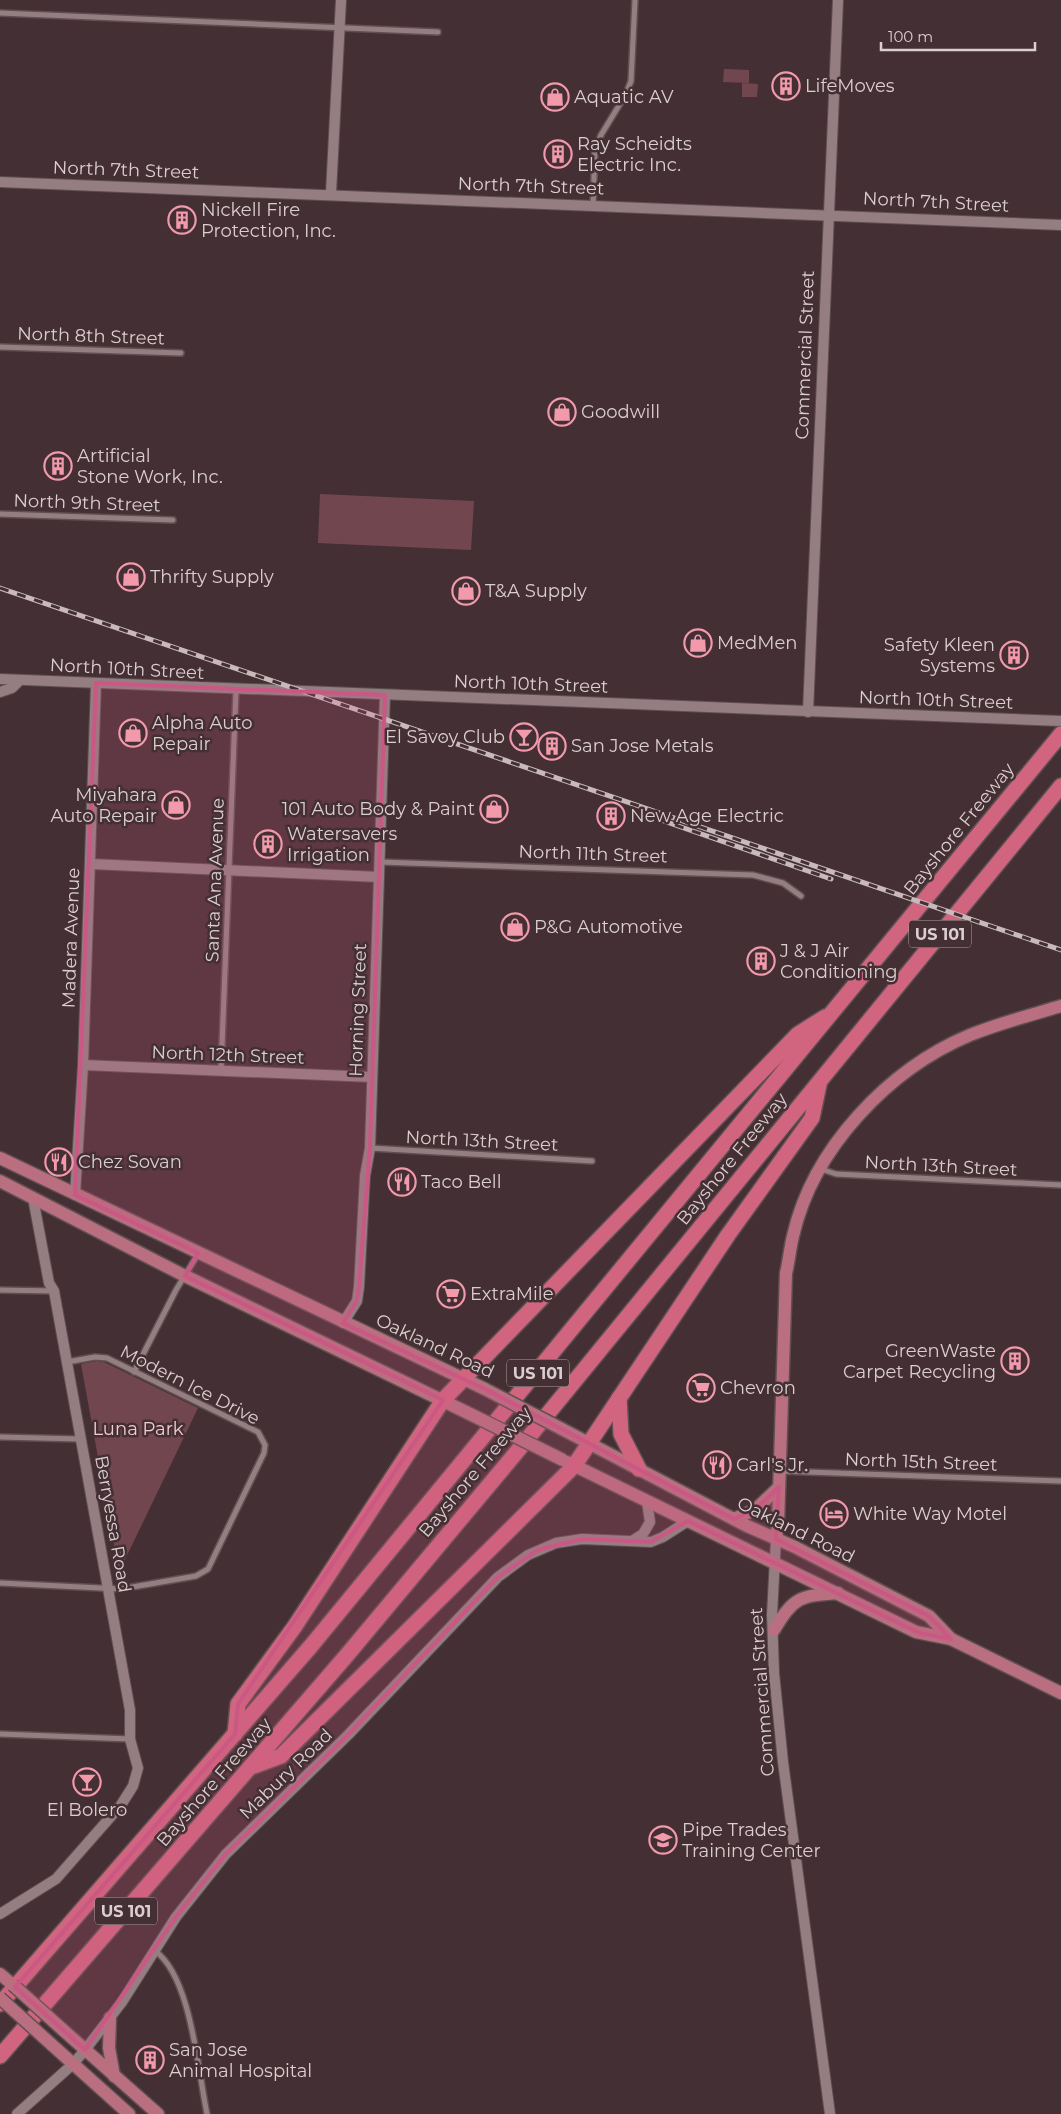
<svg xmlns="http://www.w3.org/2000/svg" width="1061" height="2114" font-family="Montserrat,sans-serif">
<rect width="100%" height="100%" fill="#443034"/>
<!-- green -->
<g fill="#72464f">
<path d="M724,69L749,70V83L723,82Z"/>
<path d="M742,83L758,84L757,97H742Z"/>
<path d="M320,494L474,501L471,550L318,543Z"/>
<path d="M97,1361L104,1362L198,1408L119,1572L81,1364Z"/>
</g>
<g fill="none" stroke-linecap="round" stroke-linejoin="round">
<!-- street casing -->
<g stroke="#5f4f51" stroke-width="8">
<g id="street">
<path d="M0,13L438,32"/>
<path d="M593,205L595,150L601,135L626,94L631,81L635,0"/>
<path d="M0,347L181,353"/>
<path d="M0,514L173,520"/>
<path d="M380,862L753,875L783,883L801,896"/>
<path d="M221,1071L236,690"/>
<path d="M370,1148L592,1161"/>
<path d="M821,1169L836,1174L1061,1185"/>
<path d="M0,1290L54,1291"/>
<path d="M134,1372L176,1290L198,1254"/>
<path d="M0,1437L80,1439"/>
<path d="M780,1471L1061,1481"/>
<path d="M0,1583L121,1589L196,1576L208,1569L264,1453L265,1445L258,1432L107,1358L95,1357L67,1362"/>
<path d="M0,1734L130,1739"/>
<path d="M155,1951C191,1976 198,2071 207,2114"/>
</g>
</g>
<!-- secondary casing -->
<g stroke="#5f4f51" stroke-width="12">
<g id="secondary">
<path d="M0,182L1061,225"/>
<path d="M331,193L341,0"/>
<path d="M0,679L1061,721"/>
<path d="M0,692L12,688L20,680"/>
<path d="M808,712L838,0"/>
<path d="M91,864L379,877"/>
<path d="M83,1065L372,1077"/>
<path d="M75,1195L83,1065L96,683"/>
<path d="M343,1323L357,1301L359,1287L365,1176L370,1148L385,695"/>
<path d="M776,1539L772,1615L774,1673L783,1762L830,2114"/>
<path d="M632,1541L643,1534L650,1522L647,1502"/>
<path d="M0,1914L56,1879L121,1805L133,1786L138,1768L130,1739V1710L54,1291L49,1283L33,1198"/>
<path d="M17,2114L73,2064L85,2050L122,2002L176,1917L226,1854L348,1735L498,1577L528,1555L556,1543L582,1539L651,1542L663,1537L688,1521"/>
</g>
</g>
<!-- primary casing -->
<g stroke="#5f4f51" stroke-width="15">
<g id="primary">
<path d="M0,1158L485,1389"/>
<path d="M0,1181L185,1276L466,1412"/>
<path d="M562,1429L747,1526L795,1547L929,1616L951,1639"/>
<path d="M567,1462L916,1632L951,1639L1061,1693"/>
<path d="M734,1519L756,1509L779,1487"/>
<path d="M776,1539L778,1525L786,1273C789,1261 790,1248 793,1236C813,1148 889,1069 970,1035C1000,1023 1031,1015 1061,1006"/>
<path d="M774,1630C794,1597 799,1596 838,1593"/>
<path d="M0,1974L13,1985"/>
<path d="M110,2018L109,2048L114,2076"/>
<path d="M63,2030L158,2114"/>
<path d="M51,2044L129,2114"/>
</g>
</g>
<!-- highway casing -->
<g stroke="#5f4f51" stroke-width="18">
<g id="highway">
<path d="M619,1398L621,1434L639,1469"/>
<path d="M235,1734L238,1704L295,1626L443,1400L798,1034L825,1017"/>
<path d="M254,1766L281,1756L574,1466L728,1235L812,1118L819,1085"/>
<path d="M0,2004L311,1646L1061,734"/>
<path d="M0,2056L347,1655L515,1454L1061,786"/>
</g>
</g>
<!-- street -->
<use href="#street" stroke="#957e82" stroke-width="5"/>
<!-- secondary -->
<use href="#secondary" stroke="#957e82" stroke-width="10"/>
<!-- primary -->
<use href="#primary" stroke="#b96f80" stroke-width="12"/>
<!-- highway -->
<use href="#highway" stroke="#d1657f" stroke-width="15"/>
<!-- rail casing -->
<g stroke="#c8babc" stroke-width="5">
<g id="rail">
<path d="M0,588L1061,950"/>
<path d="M658,819L831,879"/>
</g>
</g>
<!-- rail -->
<use href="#rail" stroke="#443034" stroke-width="3" stroke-dasharray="9" stroke-linecap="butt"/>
<!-- primary-bridge casing -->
<g stroke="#5f4f51" stroke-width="15" stroke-linecap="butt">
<g id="primary-bridge">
<path d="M485,1389L562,1429"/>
<path d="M466,1412L563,1460"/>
<path d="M13,1985L63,2030"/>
<path d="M0,1998L51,2044"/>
</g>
</g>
<!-- primary-bridge -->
<use href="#primary-bridge" stroke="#b96f80" stroke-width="12"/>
</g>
<!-- marked area -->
<path fill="#cb5884" fill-opacity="0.2" stroke="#cb5884" stroke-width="4" stroke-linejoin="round" d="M96,683L385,695L370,1148L359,1287L357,1301L343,1323L485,1389L734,1519L756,1509L779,1487L776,1539L929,1616L951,1639L919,1633L688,1521L651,1542L582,1539L538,1550L498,1577L348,1735L226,1854L176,1917L85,2050L15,1987L235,1734L238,1704L443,1400L185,1276L198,1253L75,1195Z"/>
<!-- icons -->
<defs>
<g id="building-ring" transform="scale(1.4375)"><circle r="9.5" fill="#443034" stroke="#f29aac" stroke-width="1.5"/><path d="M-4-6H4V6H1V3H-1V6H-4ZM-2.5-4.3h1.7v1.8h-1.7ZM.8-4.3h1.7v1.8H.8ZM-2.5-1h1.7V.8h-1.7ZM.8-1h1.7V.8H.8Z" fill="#f29aac"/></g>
<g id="shop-ring" transform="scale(1.4375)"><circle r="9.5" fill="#443034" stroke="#f29aac" stroke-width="1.5"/><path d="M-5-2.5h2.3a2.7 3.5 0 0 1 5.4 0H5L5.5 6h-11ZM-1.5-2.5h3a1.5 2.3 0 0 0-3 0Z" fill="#f29aac"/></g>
<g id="bar-ring" transform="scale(1.4375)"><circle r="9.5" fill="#443034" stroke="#f29aac" stroke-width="1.5"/><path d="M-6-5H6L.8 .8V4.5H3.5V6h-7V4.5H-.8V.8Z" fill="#f29aac"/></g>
<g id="restaurant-ring" transform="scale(1.4375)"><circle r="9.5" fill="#443034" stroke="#f29aac" stroke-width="1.5"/><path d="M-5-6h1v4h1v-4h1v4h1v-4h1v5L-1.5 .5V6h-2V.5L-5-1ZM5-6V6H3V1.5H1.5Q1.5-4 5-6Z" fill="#f29aac"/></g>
<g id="supermarket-ring" transform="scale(1.4375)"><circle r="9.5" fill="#443034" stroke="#f29aac" stroke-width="1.5"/><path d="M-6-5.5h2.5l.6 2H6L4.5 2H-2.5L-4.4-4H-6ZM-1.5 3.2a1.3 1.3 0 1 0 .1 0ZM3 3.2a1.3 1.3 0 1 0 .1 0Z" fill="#f29aac"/></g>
<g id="hotel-ring" transform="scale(1.4375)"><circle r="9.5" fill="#443034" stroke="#f29aac" stroke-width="1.5"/><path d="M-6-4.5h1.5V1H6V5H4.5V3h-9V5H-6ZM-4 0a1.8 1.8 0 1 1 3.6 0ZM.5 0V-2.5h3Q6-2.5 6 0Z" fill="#f29aac"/></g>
<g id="school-ring" transform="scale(1.4375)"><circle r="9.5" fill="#443034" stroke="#f29aac" stroke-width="1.5"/><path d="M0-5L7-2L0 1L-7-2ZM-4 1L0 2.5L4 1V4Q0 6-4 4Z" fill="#f29aac"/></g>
</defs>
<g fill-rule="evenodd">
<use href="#building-ring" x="786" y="86"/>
<use href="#shop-ring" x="555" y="97"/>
<use href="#building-ring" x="558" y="154"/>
<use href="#building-ring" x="182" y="220"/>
<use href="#shop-ring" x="562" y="412"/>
<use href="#building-ring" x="58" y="466"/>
<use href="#shop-ring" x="131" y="577"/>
<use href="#shop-ring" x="466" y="591"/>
<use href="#shop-ring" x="698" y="643"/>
<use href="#building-ring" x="1014" y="655"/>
<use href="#shop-ring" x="133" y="733"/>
<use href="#bar-ring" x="524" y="737"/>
<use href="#building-ring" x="552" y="746"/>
<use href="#shop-ring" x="176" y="805"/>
<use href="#shop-ring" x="494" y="809"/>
<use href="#building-ring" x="611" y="816"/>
<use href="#building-ring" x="268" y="844"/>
<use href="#shop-ring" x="515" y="927"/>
<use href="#building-ring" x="761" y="961"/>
<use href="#restaurant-ring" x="59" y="1162"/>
<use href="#restaurant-ring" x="402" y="1182"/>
<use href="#supermarket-ring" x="451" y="1294"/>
<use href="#building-ring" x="1015" y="1361"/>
<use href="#supermarket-ring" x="701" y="1388"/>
<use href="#restaurant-ring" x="717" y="1465"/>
<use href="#hotel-ring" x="834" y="1514"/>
<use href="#bar-ring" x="87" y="1782"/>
<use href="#school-ring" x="663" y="1840"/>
<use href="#building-ring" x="150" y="2060"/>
</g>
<g text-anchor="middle" stroke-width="5" stroke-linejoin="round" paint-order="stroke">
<!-- shield labels -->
<g fill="#443034" stroke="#ae9fa1" stroke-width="1">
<rect x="909" y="920.5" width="62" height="27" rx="4"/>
<rect x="507" y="1359.5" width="62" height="27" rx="4"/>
<rect x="95" y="1897.5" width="62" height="27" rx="4"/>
</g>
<g font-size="16" font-weight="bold" fill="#dbced0">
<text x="940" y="940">US 101</text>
<text x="538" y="1379">US 101</text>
<text x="126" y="1917">US 101</text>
</g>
<!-- poi labels -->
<g font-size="18" fill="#dbced0" stroke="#443034" text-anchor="start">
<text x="805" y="92">LifeMoves</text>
<text x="574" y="103">Aquatic AV</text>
<text x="577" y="150">Ray Scheidts<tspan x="577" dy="21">Electric Inc.</tspan></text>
<text x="201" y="216">Nickell Fire<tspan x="201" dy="21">Protection, Inc.</tspan></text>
<text x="581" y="418">Goodwill</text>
<text x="77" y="462">Artificial<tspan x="77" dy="21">Stone Work, Inc.</tspan></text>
<text x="150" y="583">Thrifty Supply</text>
<text x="485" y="597">T&amp;A Supply</text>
<text x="717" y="649">MedMen</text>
<text x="995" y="651" text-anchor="end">Safety Kleen<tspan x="995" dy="21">Systems</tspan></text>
<text x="152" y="729">Alpha Auto<tspan x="152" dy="21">Repair</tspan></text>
<text x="505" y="743" text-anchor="end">El Savoy Club</text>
<text x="571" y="752">San Jose Metals</text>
<text x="157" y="801" text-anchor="end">Miyahara<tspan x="157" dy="21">Auto Repair</tspan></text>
<text x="475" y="815" text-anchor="end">101 Auto Body &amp; Paint</text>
<text x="630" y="822">New Age Electric</text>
<text x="287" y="840">Watersavers<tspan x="287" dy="21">Irrigation</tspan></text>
<text x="534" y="933">P&amp;G Automotive</text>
<text x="780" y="957">J &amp; J Air<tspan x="780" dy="21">Conditioning</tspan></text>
<text x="78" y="1168">Chez Sovan</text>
<text x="421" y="1188">Taco Bell</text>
<text x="470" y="1300">ExtraMile</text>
<text x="996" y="1357" text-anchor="end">GreenWaste<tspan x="996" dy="21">Carpet Recycling</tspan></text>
<text x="720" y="1394">Chevron</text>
<text x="736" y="1471">Carl's Jr.</text>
<text x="853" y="1520">White Way Motel</text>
<text x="87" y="1816" text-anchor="middle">El Bolero</text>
<text x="682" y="1836">Pipe Trades<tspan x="682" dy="21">Training Center</tspan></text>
<text x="169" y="2056">San Jose<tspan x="169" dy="21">Animal Hospital</tspan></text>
</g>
<!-- street labels -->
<g font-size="18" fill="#dbced0" stroke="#443034">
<text transform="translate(126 170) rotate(2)" y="6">North 7th Street</text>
<text transform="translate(531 186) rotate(2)" y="6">North 7th Street</text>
<text transform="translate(936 202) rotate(3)" y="6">North 7th Street</text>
<text transform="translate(91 336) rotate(2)" y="6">North 8th Street</text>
<text transform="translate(805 355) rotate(-88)" y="6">Commercial Street</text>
<text transform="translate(87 503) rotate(2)" y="6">North 9th Street</text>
<text transform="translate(127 669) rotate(3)" y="6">North 10th Street</text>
<text transform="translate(531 684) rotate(2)" y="6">North 10th Street</text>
<text transform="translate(936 700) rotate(2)" y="6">North 10th Street</text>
<text transform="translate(959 829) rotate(-51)" y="6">Bayshore Freeway</text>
<text transform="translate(593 854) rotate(2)" y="6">North 11th Street</text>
<text transform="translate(215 880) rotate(-88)" y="6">Santa Ana Avenue</text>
<text transform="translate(71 938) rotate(-88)" y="6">Madera Avenue</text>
<text transform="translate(358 1010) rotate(-88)" y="6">Horning Street</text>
<text transform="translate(228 1055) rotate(2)" y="6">North 12th Street</text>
<text transform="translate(482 1141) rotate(3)" y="6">North 13th Street</text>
<text transform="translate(732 1159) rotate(-51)" y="6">Bayshore Freeway</text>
<text transform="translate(941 1166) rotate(3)" y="6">North 13th Street</text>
<text transform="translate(435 1346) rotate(25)" y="6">Oakland Road</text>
<text transform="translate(190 1385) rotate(27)" y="6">Modern Ice Drive</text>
<text transform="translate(921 1462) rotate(2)" y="6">North 15th Street</text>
<text transform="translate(475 1472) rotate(-50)" y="6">Bayshore Freeway</text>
<text transform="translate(113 1524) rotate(80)" y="6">Berryessa Road</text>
<text transform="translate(796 1530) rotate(26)" y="6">Oakland Road</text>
<text transform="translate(762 1692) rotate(-94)" y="6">Commercial Street</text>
<text transform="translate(286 1774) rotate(-44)" y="6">Mabury Road</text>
<text transform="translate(214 1782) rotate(-49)" y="6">Bayshore Freeway</text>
</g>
<!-- park labels -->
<g font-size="18" fill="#f4cad1" stroke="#443034">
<text x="138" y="1435">Luna Park</text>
</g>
</g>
<!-- scale -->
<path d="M881 42v8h154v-8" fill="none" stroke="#dbced0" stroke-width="2.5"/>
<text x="888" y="42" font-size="15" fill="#dbced0" stroke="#443034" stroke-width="4" paint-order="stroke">100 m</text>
</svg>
